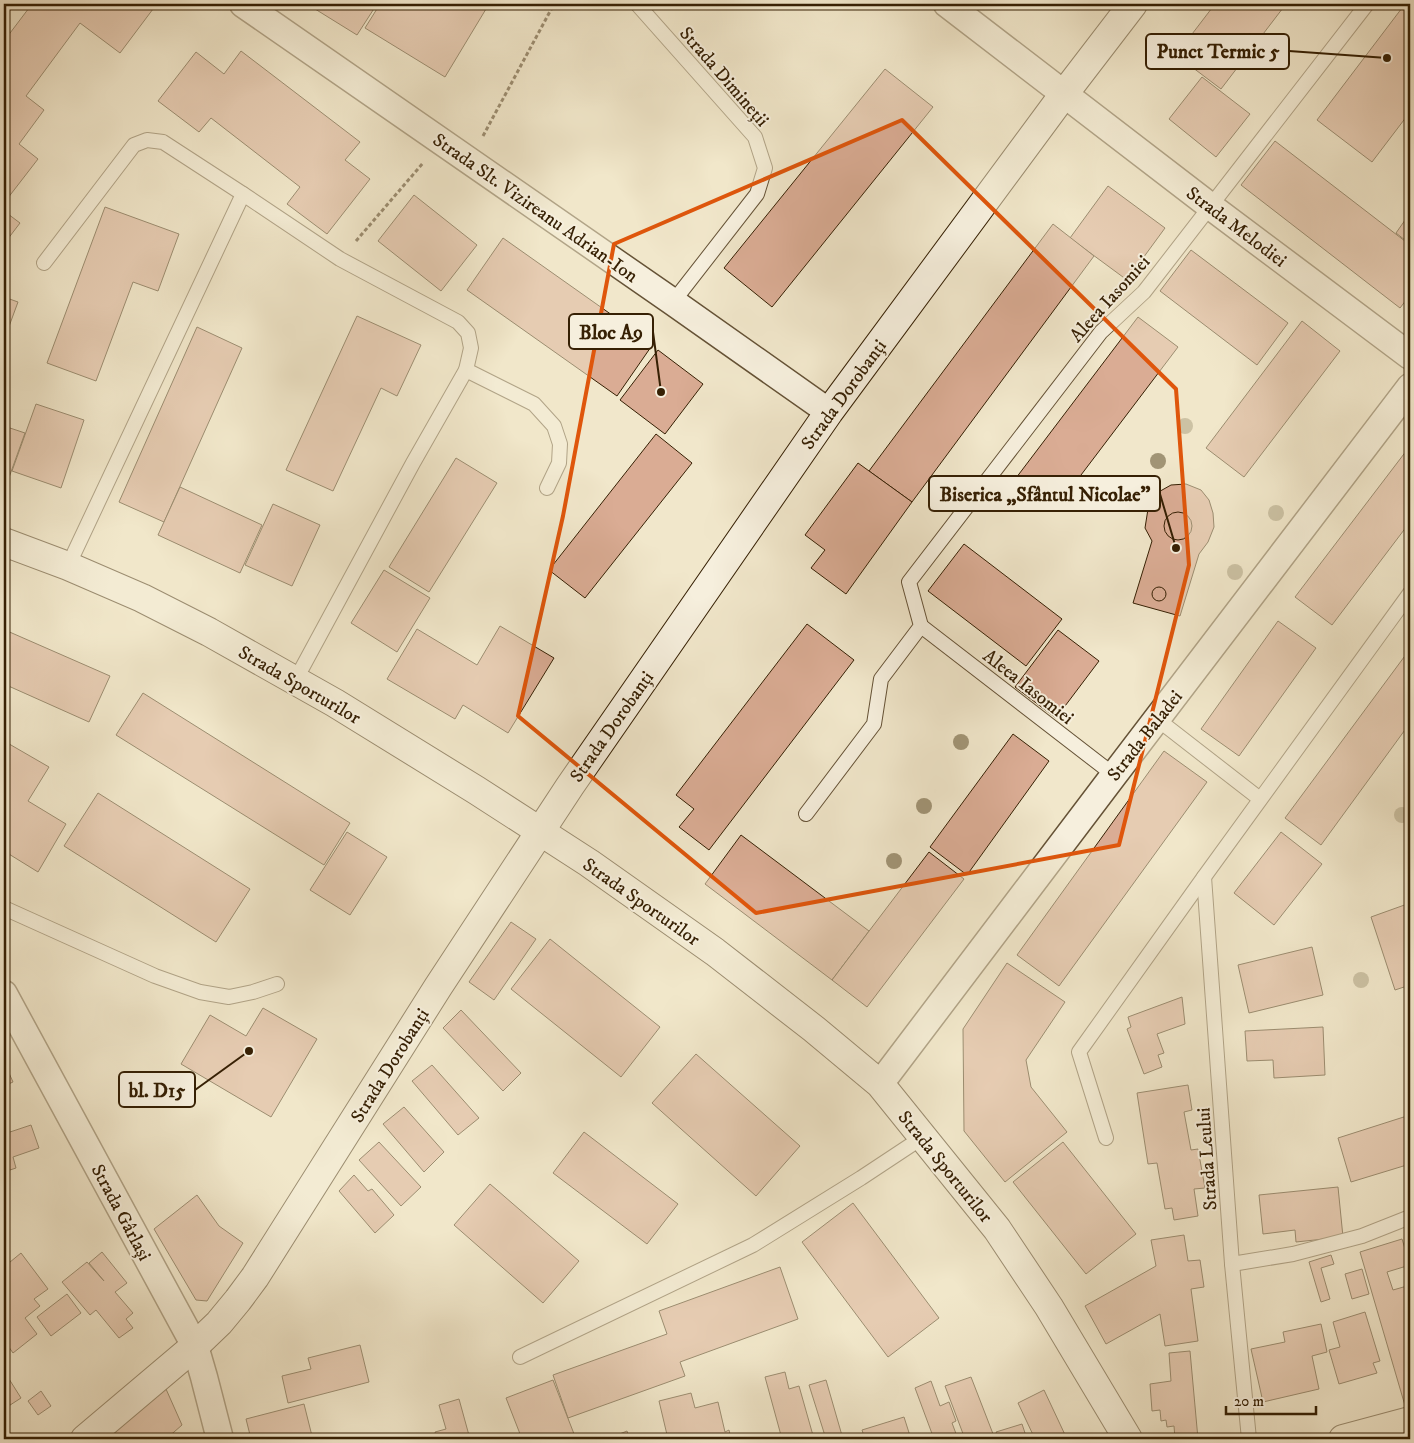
<svg xmlns="http://www.w3.org/2000/svg" width="1414" height="1443" font-family="'IM FELL DW Pica',serif">
<rect width="100%" height="100%" fill="#f1e7cb"/>
<filter id="stains"><feTurbulence type="fractalNoise" baseFrequency=".004" numOctaves="4"/><feColorMatrix values="0 0 0 0 .2 0 0 0 0 .09 0 0 0 0 .02 0 0 0 .5 -.17"/></filter>
<radialGradient id="worn" r=".72"><stop offset=".6" stop-color="#630" stop-opacity="0"/><stop offset="1" stop-color="#630" stop-opacity=".3"/></radialGradient>
<!-- building -->
<g fill="#daac94" stroke="#362004">
<path d="M32,4H146L153,9L120,53L80,23L26,96L44,110L19,144L38,159L4,203V41Z"/>
<path d="M307,4H377L357,35Z"/>
<path d="M380,4H489L445,77L365,28Z"/>
<path d="M1215,4H1286L1221,89L1176,55Z"/>
<path d="M1405,4H1410V112L1372,162L1317,120Z"/>
<path d="M241,51L360,142L345,160L370,179L327,234L287,204L300,187L211,118L199,132L158,101L196,52L224,74Z"/>
<path d="M885,69L933,107L772,307L724,268Z"/>
<path d="M1202,77L1250,114L1216,157L1169,119Z"/>
<path d="M1275,141L1410,245V295L1400,308L1241,185Z"/>
<path d="M1108,186L1165,228L1127,280L1070,238Z"/>
<path d="M414,195L477,245L441,291L378,241Z"/>
<path d="M105,207L179,234L158,291L133,282L96,381L47,363Z"/>
<path d="M4,211L20,223L4,244Z"/>
<path d="M1410,213V244L1396,233Z"/>
<path d="M1053,224L1094,256L912,502L869,471Z"/>
<path d="M503,238L653,344L617,396L467,290Z"/>
<path d="M1191,250L1288,323L1257,365L1160,291Z"/>
<path d="M4,297L18,302L4,340Z"/>
<path d="M357,316L421,345L397,396L381,388L333,491L286,470Z"/>
<path d="M1138,317L1178,347L1056,508L1016,478Z"/>
<path d="M1302,321L1340,351L1244,477L1206,448Z"/>
<path d="M197,327L242,348L164,522L119,502Z"/>
<path d="M658,350L703,384L665,434L620,400Z"/>
<path d="M36,404L84,420L61,488L12,471Z"/>
<path d="M4,426L25,433L7,483L4,482Z"/>
<path d="M656,434L692,463L585,598L549,570Z"/>
<path d="M1410,446V522L1332,625L1295,597Z"/>
<path d="M456,458L497,483L429,592L389,567Z"/>
<path d="M858,463L912,502L846,594L811,568L825,550L805,535Z"/>
<path d="M1186,484L1201,490L1209,500L1213,513L1214,527L1208,542L1199,554L1180,616L1133,603L1152,541L1145,528L1148,509L1155,494L1171,485Z"/>
<path d="M180,487L262,525L240,573L158,535Z"/>
<path d="M273,504L320,525L292,586L245,565Z"/>
<circle cx="1178" cy="526" r="14"/>
<path d="M964,544L1062,619L1026,666L928,591Z"/>
<path d="M384,570L430,598L397,652L351,623Z"/>
<circle cx="1159" cy="594" r="7"/>
<path d="M4,594L7,595L4,611Z"/>
<path d="M1278,621L1316,648L1239,756L1201,729Z"/>
<path d="M807,624L854,660L709,850L679,827L694,809L676,795Z"/>
<path d="M500,626L554,658L508,733L463,705L455,719L387,679L417,629L477,665Z"/>
<path d="M5,630L110,676L89,722L4,684Z"/>
<path d="M1058,630L1099,661L1056,718L1015,687Z"/>
<path d="M1410,649V723L1321,845L1285,818Z"/>
<path d="M143,693L350,823L324,865L116,735Z"/>
<path d="M1013,734L1049,761L967,875L930,847Z"/>
<path d="M4,741L49,767L28,801L66,824L38,872L4,851Z"/>
<path d="M1164,751L1207,782L1059,986L1017,955Z"/>
<path d="M98,793L250,889L216,942L64,846Z"/>
<path d="M347,832L387,857L350,915L310,890Z"/>
<path d="M1281,832L1322,864L1274,925L1234,893Z"/>
<path d="M741,835L869,931L832,980L705,884Z"/>
<path d="M929,852L964,879L867,1007L832,980Z"/>
<path d="M1410,903V985L1395,990L1371,917Z"/>
<path d="M511,922L536,939L494,1000L469,982Z"/>
<path d="M550,939L660,1027L621,1077L511,989Z"/>
<path d="M1312,947L1323,995L1249,1013L1238,965Z"/>
<path d="M1007,963L1065,1002L1026,1060L1031,1087L1067,1132L1005,1182L964,1131L963,1029Z"/>
<path d="M1182,997L1185,1024L1157,1034L1164,1053L1158,1055L1162,1067L1144,1074L1127,1029L1131,1027L1128,1017Z"/>
<path d="M1410,997V1013L1406,998Z"/>
<path d="M263,1008L317,1039L271,1117L181,1064L210,1015L246,1036Z"/>
<path d="M461,1010L521,1073L503,1091L443,1028Z"/>
<path d="M1323,1027L1325,1075L1274,1078L1273,1060L1247,1061L1245,1031Z"/>
<path d="M696,1054L800,1146L756,1196L652,1103Z"/>
<path d="M4,1062L13,1082L4,1086Z"/>
<path d="M432,1065L479,1118L458,1135L412,1081Z"/>
<path d="M1188,1085L1192,1110L1184,1112L1191,1150L1198,1149L1205,1188L1194,1189L1198,1216L1174,1220L1172,1208L1165,1209L1157,1163L1148,1164L1137,1093Z"/>
<path d="M404,1107L444,1152L424,1172L383,1124Z"/>
<path d="M1410,1115V1164L1351,1182L1338,1138Z"/>
<path d="M31,1125L39,1148L13,1157L16,1168L4,1172V1134Z"/>
<path d="M584,1132L678,1204L647,1244L553,1173Z"/>
<path d="M379,1142L421,1187L401,1206L359,1160Z"/>
<path d="M1063,1142L1136,1234L1086,1274L1013,1182Z"/>
<path d="M354,1175L368,1191L372,1189L394,1215L375,1233L339,1191Z"/>
<path d="M490,1184L579,1261L543,1303L454,1225Z"/>
<path d="M1338,1187L1343,1237L1296,1242L1295,1230L1263,1234L1259,1195Z"/>
<path d="M197,1195L219,1226L243,1243L207,1301L196,1300L154,1229Z"/>
<path d="M853,1203L939,1318L888,1357L802,1242Z"/>
<path d="M1184,1235L1188,1261L1200,1260L1204,1287L1191,1289L1198,1341L1165,1346L1160,1314L1106,1344L1085,1306L1156,1266L1151,1240Z"/>
<path d="M1402,1239L1410,1265L1387,1272L1393,1290L1407,1286L1410,1296V1408L1406,1409L1360,1252Z"/>
<path d="M102,1252L127,1283L115,1292L133,1313L126,1319L133,1328L119,1338L96,1310L90,1315L62,1282L87,1262L104,1281L89,1263Z"/>
<path d="M21,1253L48,1289L34,1299L40,1306L25,1318L37,1334L13,1353L4,1340V1267Z"/>
<path d="M1331,1255L1334,1264L1321,1268L1330,1299L1321,1302L1309,1262Z"/>
<path d="M780,1267L798,1319L680,1362L685,1376L568,1418L553,1375L667,1334L659,1311Z"/>
<path d="M1362,1269L1369,1294L1352,1299L1345,1274Z"/>
<path d="M67,1294L81,1313L51,1336L37,1317Z"/>
<path d="M1365,1312L1380,1361L1373,1363L1377,1373L1339,1384L1329,1350L1340,1347L1333,1322Z"/>
<path d="M1321,1324L1327,1352L1312,1356L1319,1389L1263,1402L1251,1349L1285,1342L1283,1332Z"/>
<path d="M360,1345L369,1382L288,1403L282,1376L311,1369L308,1358Z"/>
<path d="M1190,1351L1198,1439H1175L1174,1426L1167,1427L1166,1420L1161,1421L1160,1410L1152,1411L1150,1384L1171,1381L1169,1353Z"/>
<path d="M4,1371L21,1398L4,1409Z"/>
<path d="M785,1372L789,1389L799,1386L814,1439H782L765,1377Z"/>
<path d="M971,1377L995,1439H965L945,1386Z"/>
<path d="M553,1380L576,1439H522L506,1398Z"/>
<path d="M826,1380L843,1439H826L809,1385Z"/>
<path d="M931,1381L940,1406L949,1402L956,1421L952,1423L958,1439H934L915,1388Z"/>
<path d="M166,1389L182,1425L166,1439H107Z"/>
<path d="M1044,1390L1067,1439H1046L1044,1436L1035,1439L1018,1403Z"/>
<path d="M41,1391L51,1406L38,1415L28,1401Z"/>
<path d="M691,1393L695,1408L718,1402L725,1432L729,1430L731,1439H668L659,1401Z"/>
<path d="M459,1399L470,1439H437L435,1432L446,1429L439,1405Z"/>
<path d="M304,1404L312,1436L301,1439H251L246,1419Z"/>
<path d="M904,1417L911,1439H865L862,1430Z"/>
<path d="M1022,1424L1027,1439H999L996,1432Z"/>
<path d="M627,1431L630,1439H612V1437Z"/>
</g>
<g fill="none" stroke-linecap="round" stroke-linejoin="round">
<!-- lane casing -->
<g stroke="#655236" stroke-width="16">
<g id="lane">
<path d="M637,4L755,137L765,168L757,194L673,302"/>
<path d="M44,263L134,145L147,140L163,142L243,194L340,259L458,322L468,333L471,348L466,370L413,463L295,681"/>
<path d="M466,370L534,404L554,426L560,444L559,463L547,488"/>
<path d="M68,566L243,194"/>
<path d="M921,626L1114,775"/>
<path d="M1157,719L1260,799"/>
<path d="M806,814L874,724L881,679L921,626L909,582L1101,332L1144,292L1367,4"/>
<path d="M1204,877L1232,1264L1249,1439"/>
<path d="M4,908L155,976L200,992L229,997L253,992L277,984"/>
<path d="M1106,1138L1079,1052L1204,877L1410,593"/>
<path d="M1232,1264L1293,1254L1362,1236L1410,1217"/>
<path d="M520,1357L753,1245L861,1178L923,1137"/>
</g>
</g>
<!-- street casing -->
<g stroke="#655236" stroke-width="29">
<g id="street">
<path d="M243,4L673,302L829,412"/>
<path d="M947,4L1210,206L1410,356"/>
<path d="M4,994L195,1346L204,1377L220,1439"/>
<path d="M880,1084L1114,775L1410,387"/>
</g>
</g>
<!-- secondary casing -->
<g stroke="#362004" stroke-width="30">
<g id="secondary">
<path d="M4,542L68,566L142,598L209,632L335,703L476,790L589,863L715,952L814,1029L880,1084L997,1229L1049,1307L1128,1439"/>
<path d="M85,1439L195,1346L219,1323L238,1300L255,1277L438,987L570,786L829,412L1064,94L1133,4"/>
</g>
</g>
<!-- primary casing -->
<g stroke="#362004" stroke-width="30">
<path id="primary" d="M1343,1439L1410,1421"/>
</g>
<!-- path -->
<g stroke="#362004" stroke-width="3" stroke-dasharray="4 2.5" stroke-linecap="butt">
<path d="M483,136L554,4"/>
<path d="M356,241L423,163"/>
</g>
<!-- lane -->
<use href="#lane" stroke="#f6efdd" stroke-width="14"/>
<!-- street -->
<use href="#street" stroke="#f6efdd" stroke-width="26"/>
<!-- secondary -->
<use href="#secondary" stroke="#f6efdd" stroke-width="28"/>
<!-- primary -->
<use href="#primary" stroke="#f1e7cb" stroke-width="28"/>
</g>
<!-- trees -->
<g fill="#a19475">
<circle cx="1185" cy="426" r="8"/>
<circle cx="1158" cy="461" r="8"/>
<circle cx="1276" cy="513" r="8"/>
<circle cx="1235" cy="572" r="8"/>
<circle cx="961" cy="742" r="8"/>
<circle cx="924" cy="806" r="8"/>
<circle cx="1402" cy="815" r="8"/>
<circle cx="894" cy="861" r="8"/>
<circle cx="1361" cy="980" r="8"/>
</g>
<!-- marked area -->
<path d="M0 0H1414V1443H0ZM902,120L1176,389L1189,565L1119,845L756,913L518,716L563,516L614,244Z" fill="#f1e7cb" fill-opacity=".55" fill-rule="evenodd"/>
<path fill="none" stroke="#df560c" stroke-width="4" stroke-linejoin="round" d="M902,120L1176,389L1189,565L1119,845L756,913L518,716L563,516L614,244Z"/>
<g text-anchor="middle" stroke-width="4" stroke-linejoin="round" paint-order="stroke">
<!-- street labels -->
<g font-size="19" fill="#362004" stroke="#f6efdd">
<text transform="translate(725 76) rotate(49)" y="7">Strada Dimineții</text>
<text transform="translate(536 207) rotate(35)" y="7">Strada Slt. Vizireanu Adrian-Ion</text>
<text transform="translate(1237 226) rotate(37)" y="7">Strada Melodiei</text>
<text transform="translate(1109 298) rotate(-48)" y="7">Aleea Iasomiei</text>
<text transform="translate(843 394) rotate(-54)" y="7">Strada Dorobanți</text>
<text transform="translate(300 684) rotate(30)" y="7">Strada Sporturilor</text>
<text transform="translate(1029 686) rotate(38)" y="7">Aleea Iasomiei</text>
<text transform="translate(611 726) rotate(-55)" y="7">Strada Dorobanți</text>
<text transform="translate(1144 735) rotate(-52)" y="7">Strada Baladei</text>
<text transform="translate(642 901) rotate(35)" y="7">Strada Sporturilor</text>
<text transform="translate(389 1065) rotate(-58)" y="7">Strada Dorobanți</text>
<text transform="translate(1206 1159) rotate(-94)" y="7">Strada Leului</text>
<text transform="translate(946 1166) rotate(51)" y="7">Strada Sporturilor</text>
<text transform="translate(122 1212) rotate(62)" y="7">Strada Gârlași</text>
</g>
</g>
<!-- callouts -->
<path fill="none" stroke="#362004" stroke-width="2" d="M1387 58L1289 51M661 392L653 332M1176 548L1160 494M249 1051L195 1090"/>
<g fill="#362004" stroke="#f6efdd" stroke-width="2">
<circle cx="1387" cy="58" r="5"/>
<circle cx="661" cy="392" r="5"/>
<circle cx="1176" cy="548" r="5"/>
<circle cx="249" cy="1051" r="5"/>
</g>
<g fill="#f6efdd" stroke="#362004" stroke-width="2">
<rect x="1146" y="34" width="143" height="35" rx="5"/>
<rect x="569" y="314" width="84" height="35" rx="5"/>
<rect x="929" y="476" width="231" height="35" rx="5"/>
<rect x="119" y="1072" width="76" height="35" rx="5"/>
</g>
<g font-size="20" text-anchor="middle" font-weight="bold" fill="#362004">
<text x="1218" y="58">Punct Termic 5</text>
<text x="611" y="339">Bloc A9</text>
<text x="1045" y="501">Biserica „Sfântul Nicolae"</text>
<text x="157" y="1097">bl. D15</text>
</g>
<!-- margin -->
<rect width="1414" height="1443" fill="none" stroke="#f1e7cb" stroke-width="20"/>
<rect x="5" y="5" width="1404" height="1433" fill="none" stroke="#362004" stroke-width="2.5"/>
<rect x="10" y="10" width="1394" height="1423" fill="none" stroke="#362004"/>
<!-- scale -->
<path d="M1226 1406v8h90v-8" fill="none" stroke="#362004" stroke-width="2.5"/>
<text x="1234" y="1406" font-size="15" fill="#362004" stroke="#f6efdd" stroke-width="4" paint-order="stroke">20 m</text>
<rect width="100%" height="100%" filter="url(#stains)"/>
<rect width="100%" height="100%" fill="url(#worn)"/>
</svg>
